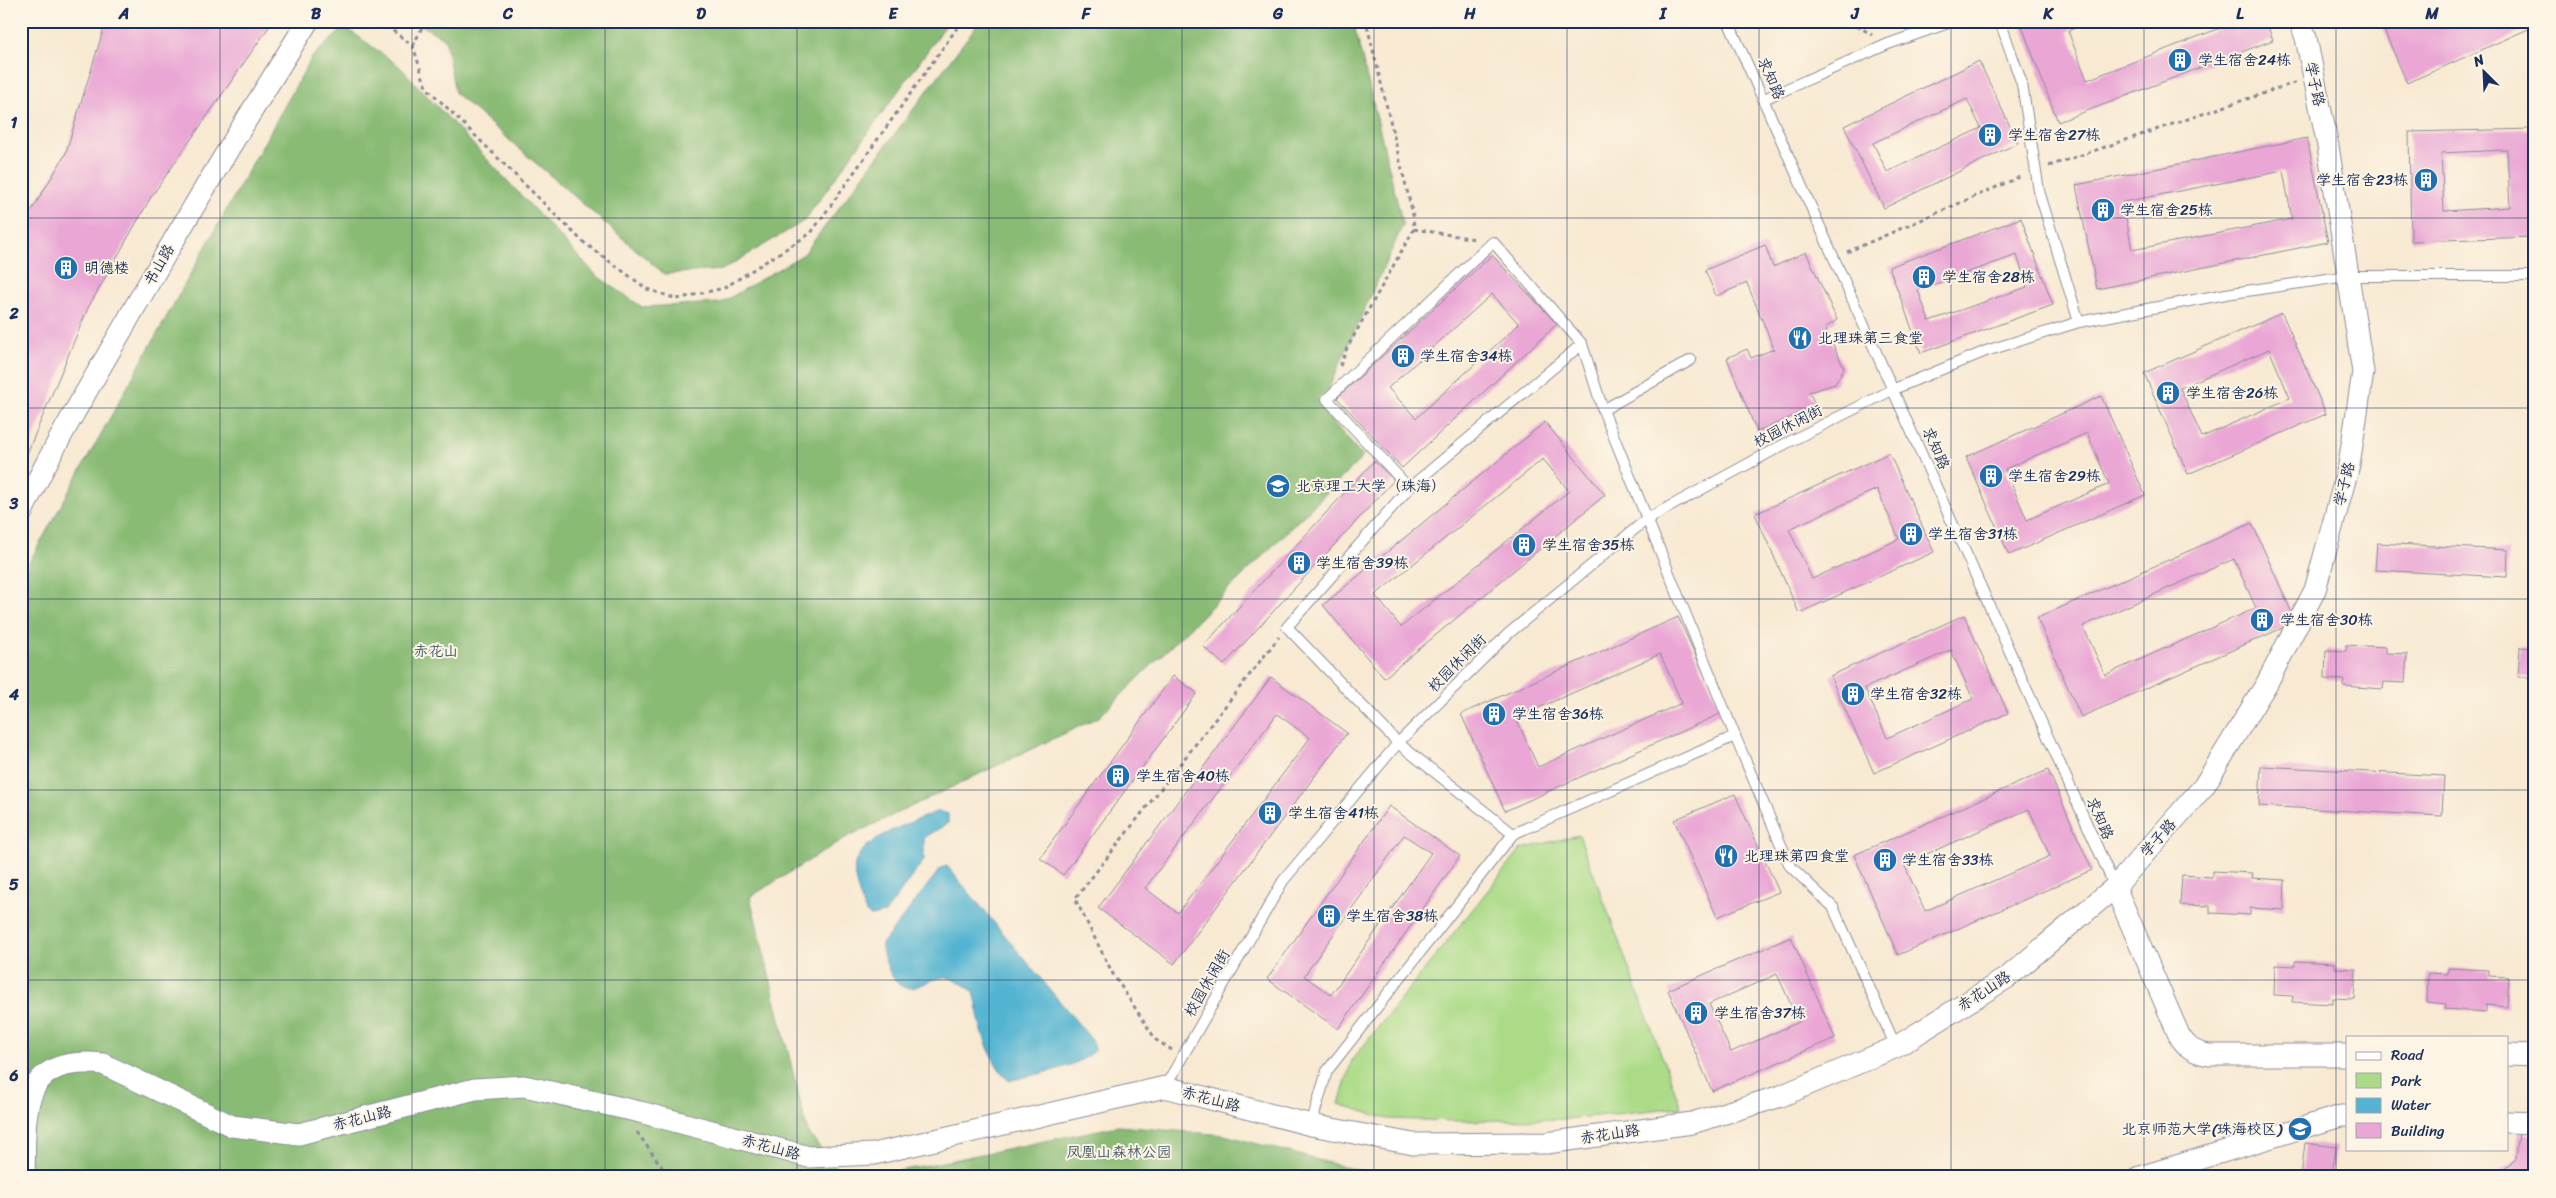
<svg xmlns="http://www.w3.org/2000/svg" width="2556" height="1198" font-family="Sriracha,'LXGW WenKai TC',sans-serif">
<rect width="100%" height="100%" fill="#fcf5e5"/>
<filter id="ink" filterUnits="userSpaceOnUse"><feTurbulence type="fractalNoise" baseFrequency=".02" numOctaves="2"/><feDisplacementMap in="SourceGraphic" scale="10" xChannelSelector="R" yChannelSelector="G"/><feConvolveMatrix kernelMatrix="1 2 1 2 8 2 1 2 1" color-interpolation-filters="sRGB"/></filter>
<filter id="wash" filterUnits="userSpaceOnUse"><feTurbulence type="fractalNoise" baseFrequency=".0096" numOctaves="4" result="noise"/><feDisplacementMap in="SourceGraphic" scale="20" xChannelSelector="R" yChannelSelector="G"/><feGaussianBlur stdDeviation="1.12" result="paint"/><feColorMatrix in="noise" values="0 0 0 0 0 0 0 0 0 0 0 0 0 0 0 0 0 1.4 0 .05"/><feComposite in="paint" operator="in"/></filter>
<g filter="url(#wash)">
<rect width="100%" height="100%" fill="#f8e9d2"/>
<!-- green -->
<path fill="#acdb88" stroke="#648573" d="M1579,835L1681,1107L1567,1119L1456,1121L1388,1119L1339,1104L1352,1060L1521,849Z"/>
<!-- forest -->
<g fill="#89bb74" stroke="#527569">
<path d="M414,21H949L804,221L722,270L664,274L455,93L445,39Z"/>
<path d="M980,21H1353L1403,225L1320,407L1363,457L1099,717L847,837L750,897L808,1133L844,1177H21V577L312,57L345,27L399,66L597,276L642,307L721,303L804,254Z"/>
<path d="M1118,1126L1224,1135L1356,1170L1434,1177H870Z"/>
</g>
<!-- water -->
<g fill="#52b4d1" stroke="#367298">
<path d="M938,811L948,814V823L924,838V860L885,913L871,916L866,913C861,899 852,879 855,864C860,838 916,821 938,811Z"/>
<path d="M947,866L1091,1039L1095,1050C1077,1069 1034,1074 1009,1081C995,1068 985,1042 980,1024C977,1013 978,1003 974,992C967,987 958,980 950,978C927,973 906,1008 889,970C886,962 881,953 882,944L941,868Z"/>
</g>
<g id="blocks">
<!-- building -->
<g fill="#eaa7d5" fill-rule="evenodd">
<path d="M106,21H273L151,197L88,308L21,468V228L65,155Z"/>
<path d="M2020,21H2091L2068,31L2087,80L2238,21H2266L2273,40L2058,122Z"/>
<path d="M2380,21H2533L2535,26L2407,83Z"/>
<path d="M1979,61L2018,143L1884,208L1844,126ZM1967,99L1981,128L1887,172L1873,143Z"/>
<path d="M2535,129V237L2411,241L2409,132ZM2507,150L2510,207L2444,211L2441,153Z"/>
<path d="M2307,138L2328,242L2097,289L2076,185ZM2283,171L2292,219L2132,250L2123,202Z"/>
<path d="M2021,218L2053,305L1921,353L1889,267ZM2017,255L2027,287L1929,321L1918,290Z"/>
<path d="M1765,245L1773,267L1806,252L1837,320L1825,328L1844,368L1835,384L1809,392L1816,406L1757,432L1727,358L1747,349L1751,358L1774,349L1747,283L1716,296L1705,270Z"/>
<path d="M1492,255L1557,324L1402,468L1337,398ZM1492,294L1519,324L1416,418L1388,388Z"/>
<path d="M2282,313L2326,414L2188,474L2144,373ZM2269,349L2290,398L2202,437L2180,388Z"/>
<path d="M2101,396L2145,495L2009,555L1966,457ZM2087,433L2109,484L2027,520L2005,469Z"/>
<path d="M1545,422L1605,495L1384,678L1323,605ZM1543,459L1569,491L1401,627L1375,595Z"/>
<path d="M1889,453L1934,552L1799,613L1755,514ZM1877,489L1899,539L1812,579L1789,529Z"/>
<path d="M1374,461L1394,480L1224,665L1203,646Z"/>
<path d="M2252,523L2296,622L2081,717L2037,618ZM2234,559L2256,608L2105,675L2083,626Z"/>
<path d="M2377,543L2508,550L2507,577L2375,570Z"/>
<path d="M1964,615L2008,713L1874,773L1830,676ZM1951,650L1973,699L1887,738L1865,688Z"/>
<path d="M1678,617L1722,713L1505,811L1461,714ZM1660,654L1682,703L1538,767L1516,718Z"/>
<path d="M2346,645L2386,647V653L2407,654L2405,683L2384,682L2383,689L2343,686L2344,680L2325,679L2326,650L2346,651Z"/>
<path d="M2520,647L2535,648V677H2518Z"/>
<path d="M1173,676L1197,693L1063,875L1040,858Z"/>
<path d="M1271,677L1347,733L1174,964L1098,908ZM1277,714L1310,738L1178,913L1145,888Z"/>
<path d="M2261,766L2444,776L2442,816L2259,806Z"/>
<path d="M2048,770L2092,870L1898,955L1854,855ZM2029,809L2050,856L1925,911L1904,864Z"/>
<path d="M1735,794L1779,892L1717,917L1674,820Z"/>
<path d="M1389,806L1460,856L1338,1029L1267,979ZM1404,835L1431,853L1331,995L1304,976Z"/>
<path d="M2212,871L2253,873L2252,878L2285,880L2284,910L2250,908V915L2210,913V906L2180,905L2182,875L2212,877Z"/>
<path d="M1791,937L1835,1038L1712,1091L1668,990ZM1777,974L1799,1022L1731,1052L1709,1004Z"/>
<path d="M2295,961L2335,963V968L2356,969L2354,999L2333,998V1004L2292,1002L2293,996L2274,995L2275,965L2295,966Z"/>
<path d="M2448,968L2488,970V976L2509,977L2507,1007L2486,1005V1012L2445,1009L2446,1004L2427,1002L2428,973L2448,974Z"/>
<path d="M2519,1132L2535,1135V1177H2492L2516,1159Z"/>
<path d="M2305,1143L2336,1147L2332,1177H2301Z"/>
</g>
</g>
</g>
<g filter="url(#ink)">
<use href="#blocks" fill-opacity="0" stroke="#8a8c98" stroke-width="1"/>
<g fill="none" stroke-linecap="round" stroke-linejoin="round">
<!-- lane casing -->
<g stroke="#8a8c98" stroke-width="12">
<g id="lane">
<path d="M1728,21L2115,887"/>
<path d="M2000,21L2022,84L2039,191L2079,322"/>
<path d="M1764,99L1888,44L1954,21"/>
<path d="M1582,344L1409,488L1327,399L1493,242L1582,344L1603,410"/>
<path d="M1691,360L1603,410L1735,736L1790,866L1833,907L1896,1047"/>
<path d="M1409,488L1287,627L1398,743L1513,834"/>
<path d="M1165,1087L1283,881L1398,743L1508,634L1647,519L1781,446L1894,389L1986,351L2079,322L2226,294L2347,276H2535"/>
<path d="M1311,1125L1327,1071L1513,834L1735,736"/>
</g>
</g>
<!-- street casing -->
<g stroke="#8a8c98" stroke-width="23">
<g id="street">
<path d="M21,514C50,452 85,394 119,335C179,229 243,124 308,21"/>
<path d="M2115,887L2179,1035C2187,1048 2193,1052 2209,1055H2347"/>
<path d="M2507,1055L2535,1056"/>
<path d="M2507,1122L2535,1123"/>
<path d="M24,1177C26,1113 17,1055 103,1064L232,1126L299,1134L475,1089L524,1086L640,1112L809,1157L874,1154L1165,1087L1311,1125L1413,1144L1547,1143L1692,1123L1781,1096L1896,1047L2008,977L2115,887L2204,786L2267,683L2315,590L2349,465L2363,372L2328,146L2306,38L2300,21"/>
<path d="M2140,1177L2341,1116H2347"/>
</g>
</g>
<!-- path -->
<g stroke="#8a8c98" stroke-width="3" stroke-dasharray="4 4" stroke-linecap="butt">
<path d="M380,21L413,46L426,87L582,241L647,289L677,299L724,288L811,233L962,21"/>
<path d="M1850,21L1872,35"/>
<path d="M413,46L425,21"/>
<path d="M2049,166L2297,82"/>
<path d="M1414,229L1475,239"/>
<path d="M1847,252L2022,176"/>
<path d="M1340,366L1347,348L1414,229L1413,215L1366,21"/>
<path d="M1172,1050L1156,1040L1113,974L1075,899L1279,637"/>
<path d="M637,1132L669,1177"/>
</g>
<!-- lane -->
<use href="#lane" stroke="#fff" stroke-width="10"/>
<!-- street -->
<use href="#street" stroke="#fff" stroke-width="21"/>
</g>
</g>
<!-- grid -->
<path fill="none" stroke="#1b2f5e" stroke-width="1" stroke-opacity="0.55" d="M220,21V1177M412,21V1177M605,21V1177M797,21V1177M989,21V1177M1182,21V1177M1374,21V1177M1567,21V1177M1759,21V1177M1951,21V1177M2144,21V1177M2336,21V1177M21,218H2535M21,408H2535M21,599H2535M21,790H2535M21,980H2535"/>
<!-- icons -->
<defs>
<g id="building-disc" transform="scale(1.25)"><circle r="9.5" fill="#1f6fb2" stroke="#fcf5e5"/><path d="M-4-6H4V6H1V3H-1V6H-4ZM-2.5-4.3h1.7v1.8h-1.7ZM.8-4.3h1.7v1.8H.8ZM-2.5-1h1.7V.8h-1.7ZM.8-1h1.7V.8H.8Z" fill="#fff"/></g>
<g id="restaurant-disc" transform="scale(1.25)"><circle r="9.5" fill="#1f6fb2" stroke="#fcf5e5"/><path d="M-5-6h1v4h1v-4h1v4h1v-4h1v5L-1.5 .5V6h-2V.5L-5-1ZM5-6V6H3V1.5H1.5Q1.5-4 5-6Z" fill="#fff"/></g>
<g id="university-disc" transform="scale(1.25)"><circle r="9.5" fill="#1f6fb2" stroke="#fcf5e5"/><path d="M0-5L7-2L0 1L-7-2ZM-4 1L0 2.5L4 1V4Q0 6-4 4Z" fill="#fff"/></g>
</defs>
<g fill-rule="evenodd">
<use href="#building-disc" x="2180" y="60"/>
<use href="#building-disc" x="1990" y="135"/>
<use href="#building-disc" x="2426" y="180"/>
<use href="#building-disc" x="2103" y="210"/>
<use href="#building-disc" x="66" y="268"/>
<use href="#building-disc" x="1924" y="277"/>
<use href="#restaurant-disc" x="1800" y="338"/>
<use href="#building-disc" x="1403" y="356"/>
<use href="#building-disc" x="2168" y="393"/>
<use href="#building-disc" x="1991" y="476"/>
<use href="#university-disc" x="1278" y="486"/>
<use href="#building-disc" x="1911" y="534"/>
<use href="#building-disc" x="1524" y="545"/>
<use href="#building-disc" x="1299" y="563"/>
<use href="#building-disc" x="2262" y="620"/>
<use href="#building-disc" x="1853" y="694"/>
<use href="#building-disc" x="1494" y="714"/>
<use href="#building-disc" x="1118" y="776"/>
<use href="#building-disc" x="1270" y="813"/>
<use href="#restaurant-disc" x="1726" y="856"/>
<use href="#building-disc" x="1885" y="860"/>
<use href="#building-disc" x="1329" y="916"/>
<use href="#building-disc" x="1696" y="1013"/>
<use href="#university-disc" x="2300" y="1129"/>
</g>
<g text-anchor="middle" stroke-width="4" stroke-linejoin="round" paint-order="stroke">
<!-- poi labels -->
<g font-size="15" fill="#1b2f5e" stroke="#fcf5e5" text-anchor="start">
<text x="2198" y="65">学生宿舍24栋</text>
<text x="2008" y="140">学生宿舍27栋</text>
<text x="2408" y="185" text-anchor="end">学生宿舍23栋</text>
<text x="2120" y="215">学生宿舍25栋</text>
<text x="84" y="273">明德楼</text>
<text x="1942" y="282">学生宿舍28栋</text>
<text x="1818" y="343">北理珠第三食堂</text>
<text x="1420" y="361">学生宿舍34栋</text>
<text x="2186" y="398">学生宿舍26栋</text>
<text x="2008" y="481">学生宿舍29栋</text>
<text x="1296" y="491">北京理工大学（珠海）</text>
<text x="1928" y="539">学生宿舍31栋</text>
<text x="1542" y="550">学生宿舍35栋</text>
<text x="1316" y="568">学生宿舍39栋</text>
<text x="2280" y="625">学生宿舍30栋</text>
<text x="1870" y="699">学生宿舍32栋</text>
<text x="1512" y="719">学生宿舍36栋</text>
<text x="1136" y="781">学生宿舍40栋</text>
<text x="1288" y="818">学生宿舍41栋</text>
<text x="1744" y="861">北理珠第四食堂</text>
<text x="1902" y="865">学生宿舍33栋</text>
<text x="1346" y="921">学生宿舍38栋</text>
<text x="1714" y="1018">学生宿舍37栋</text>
<text x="2282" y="1134" text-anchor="end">北京师范大学(珠海校区)</text>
</g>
<!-- street labels -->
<g font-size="15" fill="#1b2f5e" stroke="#fcf5e5">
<text transform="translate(1771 78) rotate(66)" y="5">求知路</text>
<text transform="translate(2315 84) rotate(78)" y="5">学子路</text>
<text transform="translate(159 265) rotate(-60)" y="5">书山路</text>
<text transform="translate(1788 426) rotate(-27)" y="5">校园休闲街</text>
<text transform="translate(1936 448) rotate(66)" y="5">求知路</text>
<text transform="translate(2344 484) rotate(-76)" y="5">学子路</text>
<text transform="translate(1457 663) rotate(-45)" y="5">校园休闲街</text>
<text transform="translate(2100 818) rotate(66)" y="5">求知路</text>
<text transform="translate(2158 838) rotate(-48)" y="5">学子路</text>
<text transform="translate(1207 983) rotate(-60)" y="5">校园休闲街</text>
<text transform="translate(1984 991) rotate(-33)" y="5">赤花山路</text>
<text transform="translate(1211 1099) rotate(15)" y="5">赤花山路</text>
<text transform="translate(362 1118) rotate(-14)" y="5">赤花山路</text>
<text transform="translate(1610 1134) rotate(-8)" y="5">赤花山路</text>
<text transform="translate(771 1147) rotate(15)" y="5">赤花山路</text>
</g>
<!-- park labels -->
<g font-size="15" fill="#3f5a68" stroke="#fcf5e5">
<text x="436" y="656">赤花山</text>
<text x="1119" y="1157">凤凰山森林公园</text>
</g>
</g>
<!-- margin -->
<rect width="2556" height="1198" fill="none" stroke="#fcf5e5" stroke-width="55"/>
<!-- legend -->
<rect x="2346" y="1036" width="162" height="115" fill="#fcf5e5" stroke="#a2a6af"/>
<rect x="2356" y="1052" width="25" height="8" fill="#ffffff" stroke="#a2a6af"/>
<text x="2391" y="1060" font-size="15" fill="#1b2f5e">Road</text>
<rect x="2356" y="1073" width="25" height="15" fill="#acdb88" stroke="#a2a6af"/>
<text x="2391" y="1086" font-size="15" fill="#1b2f5e">Park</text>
<rect x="2356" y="1098" width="25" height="15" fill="#52b4d1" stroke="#a2a6af"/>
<text x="2391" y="1110" font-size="15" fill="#1b2f5e">Water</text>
<rect x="2356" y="1123" width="25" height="15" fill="#eaa7d5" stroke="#a2a6af"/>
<text x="2391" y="1136" font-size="15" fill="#1b2f5e">Building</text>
<!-- north arrow -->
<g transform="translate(2484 72) rotate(336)" stroke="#fcf5e5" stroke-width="4" paint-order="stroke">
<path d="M0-4L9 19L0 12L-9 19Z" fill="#1b2f5e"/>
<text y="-8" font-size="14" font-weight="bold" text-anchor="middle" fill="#1b2f5e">N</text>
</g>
<rect x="28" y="28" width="2500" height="1142" fill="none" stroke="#1b2f5e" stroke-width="2"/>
<g font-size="16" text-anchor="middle" font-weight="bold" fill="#1b2f5e">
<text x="124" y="19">A</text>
<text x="316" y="19">B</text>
<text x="508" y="19">C</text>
<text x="701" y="19">D</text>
<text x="893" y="19">E</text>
<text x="1086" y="19">F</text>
<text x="1278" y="19">G</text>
<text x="1470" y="19">H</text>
<text x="1663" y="19">I</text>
<text x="1855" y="19">J</text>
<text x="2048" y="19">K</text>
<text x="2240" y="19">L</text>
<text x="2432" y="19">M</text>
<text x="14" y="128">1</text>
<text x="14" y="319">2</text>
<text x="14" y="509">3</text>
<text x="14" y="700">4</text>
<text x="14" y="890">5</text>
<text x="14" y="1081">6</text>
</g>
</svg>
